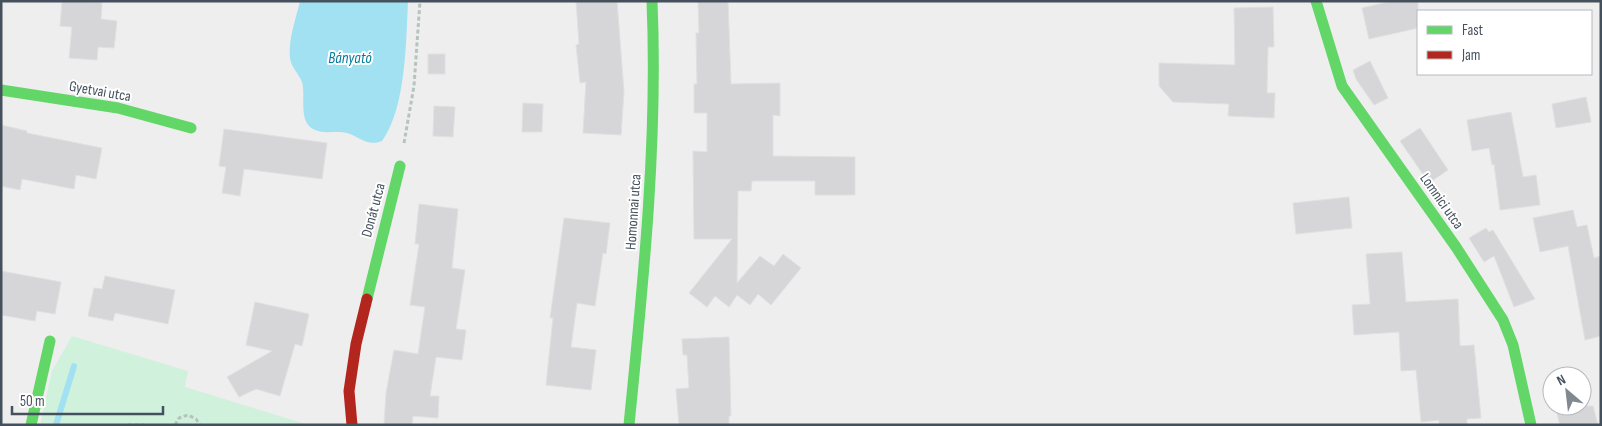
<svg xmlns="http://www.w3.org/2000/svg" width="1602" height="426" font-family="'Sofia Sans Condensed',sans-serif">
<rect width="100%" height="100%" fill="#efeeee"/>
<!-- green -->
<path fill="#d0f1dc" d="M72,336L188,371L185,387L309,425H40L52,371Z"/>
<!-- water -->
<path fill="#a1e1f2" d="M300,1H408C406,42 406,108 382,141C367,147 360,137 347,133C336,130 323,135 313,129C298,121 306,95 302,82C299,74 291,67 290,58C288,39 296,19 300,1Z"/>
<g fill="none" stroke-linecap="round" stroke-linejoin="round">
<!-- stream -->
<path stroke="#a1e1f2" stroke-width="6" d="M56,425L74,366"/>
</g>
<!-- building -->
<g fill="#d6d6d9" stroke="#e0e0e1">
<path d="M62,1L102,2L101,19L117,21L114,48L98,47L97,60L69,58L72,27L60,26Z"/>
<path d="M576,1H617L624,92L621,135L583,133L586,82L580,83L576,45L579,44Z"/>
<path d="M698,1H728L731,84L780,83V116L773,115V156L855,157V195H815V181H752L751,191H738L737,283L760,256L774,266L783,254L801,268L771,305L758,294L750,305L737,295L729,307L715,296L707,307L689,293L732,239H694L693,151L707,152V113H694V84H697L696,33H699Z"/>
<path d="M1392,1H1418V28L1369,39L1362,8Z"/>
<path d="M1273,7L1274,47H1268L1267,93H1275L1274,118L1228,116L1229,104L1173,102L1159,86V63L1235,65L1234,8Z"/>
<rect x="428" y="54" width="17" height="20"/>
<path d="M1370,61L1388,98L1374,105L1356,79L1353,70Z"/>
<path d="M1586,97L1591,122L1556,128L1552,104Z"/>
<path d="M523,103L543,104L542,132H522Z"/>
<path d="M434,106L455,107L453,137L433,136Z"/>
<path d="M1511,112L1523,177L1536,175L1540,205L1500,210L1494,164L1492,165L1489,148L1472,151L1467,120Z"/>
<path d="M1,125L27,131V133L102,148L96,179L76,175L74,189L22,179L20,190L1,186Z"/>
<path d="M1420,128L1448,170L1429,183L1400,141Z"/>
<path d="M224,129L327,143L322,179L244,169L240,196L222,193L226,167L219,166Z"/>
<path d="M1349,197L1352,228L1296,234L1293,203Z"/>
<path d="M419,204L458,209L452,268L465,270L456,329L466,330L462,360L436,357L430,396H439L438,418L413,416L412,425H384L386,393L394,350L418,354L425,307L410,305L419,244H415Z"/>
<path d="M1573,210L1577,227L1587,225L1594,258L1601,256V336L1585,340L1568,246L1540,252L1533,218Z"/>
<path d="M564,218L610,223L606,254L603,253L595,306L577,303L571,347L596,350L591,390L546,385L553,318H550Z"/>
<path d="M1486,228L1489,232L1493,230L1535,299L1514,307L1494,256L1484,262L1469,238Z"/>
<path d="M1402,252L1406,302L1458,299L1460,346L1474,345L1481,418L1467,419V425H1439V420L1421,422L1416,370L1401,371L1399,332L1354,335L1352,305L1370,304L1366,254Z"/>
<path d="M1,271L61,282L55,314L37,311L35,321L1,315Z"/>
<path d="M105,276L175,290L168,324L115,313L113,321L88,316L94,288L102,289Z"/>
<path d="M255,302L309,314L302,346L295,344L280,396L256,389L239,397L227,377L272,351L246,345Z"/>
<path d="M729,337L731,416H729V425H679L676,389L689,388L687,355H683L682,339Z"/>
<path d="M1555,406H1593L1598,425H1560Z"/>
</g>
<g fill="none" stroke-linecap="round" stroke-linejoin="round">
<!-- path -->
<g stroke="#b6c4bf" stroke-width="3" stroke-dasharray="4 2.5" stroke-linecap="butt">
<path d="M404,143L414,86L420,1"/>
<path d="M128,425H144"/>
<path d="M175,425L179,418L188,415L196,419L200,425"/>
</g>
<!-- fast -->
<g stroke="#63d668" stroke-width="11">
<path d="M1316,1L1342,86L1456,247L1503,320L1513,345L1531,425"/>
<path d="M1,90L118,108L191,128"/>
<path d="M367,299L400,166"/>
<path d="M31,425L50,341"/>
<path d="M629,425C643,284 658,143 652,1"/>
</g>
<!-- jam -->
<path stroke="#b3261e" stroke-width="11" d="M352,425L349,391L356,344L367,299"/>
</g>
<g text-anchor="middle" stroke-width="4" stroke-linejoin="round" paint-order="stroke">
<!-- street labels -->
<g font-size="15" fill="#44515d" stroke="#fff">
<text transform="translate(100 91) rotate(10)" y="5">Gyetvai utca</text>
<text transform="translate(1442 201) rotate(55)" y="5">Lomnici utca</text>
<text transform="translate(373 210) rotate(-75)" y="5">Donát utca</text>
<text transform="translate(633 212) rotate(-86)" y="5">Homonnai utca</text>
</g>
<!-- water labels -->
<g font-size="16" font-style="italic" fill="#037b9c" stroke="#fff">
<text x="350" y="63">Bányató</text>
</g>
</g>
<!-- border -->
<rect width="1602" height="426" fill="none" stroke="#44515d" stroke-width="5"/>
<!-- legend -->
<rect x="1417" y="10" width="175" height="65" fill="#ffffff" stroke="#b4b9be"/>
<rect x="1427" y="26" width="25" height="8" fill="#63d668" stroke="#b4b9be"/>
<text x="1462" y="35" font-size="15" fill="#44515d">Fast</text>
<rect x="1427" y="51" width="25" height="8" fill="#b3261e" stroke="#b4b9be"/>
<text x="1462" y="60" font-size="15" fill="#44515d">Jam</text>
<!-- north arrow -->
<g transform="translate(1567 391) rotate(332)"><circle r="24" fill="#ffffff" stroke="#b4b9be"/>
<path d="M0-4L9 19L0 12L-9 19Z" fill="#808890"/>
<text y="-8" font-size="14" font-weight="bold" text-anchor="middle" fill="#44515d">N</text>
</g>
<!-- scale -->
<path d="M12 406v8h151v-8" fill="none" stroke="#44515d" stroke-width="2.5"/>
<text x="20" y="406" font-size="15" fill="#44515d" stroke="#ffffff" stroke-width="4" paint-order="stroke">50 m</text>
</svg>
